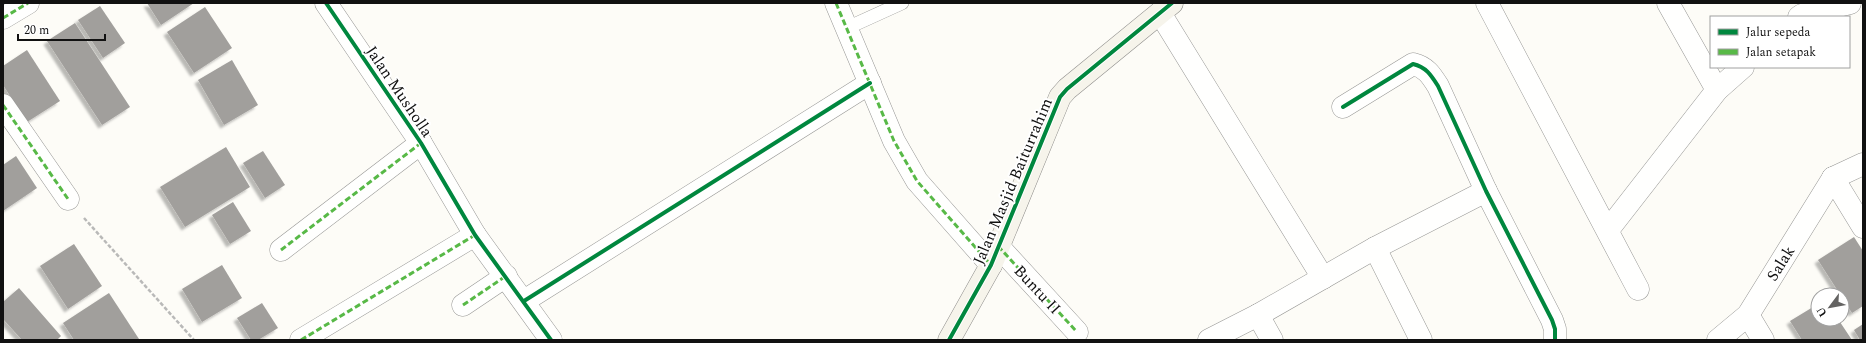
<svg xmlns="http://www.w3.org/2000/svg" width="1866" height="343" font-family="Spectral,serif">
<defs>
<filter id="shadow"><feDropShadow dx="-3.5" dy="3.5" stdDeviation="1" flood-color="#0004"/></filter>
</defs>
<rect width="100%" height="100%" fill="#fdfcf7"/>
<!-- building -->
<g fill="#a19f9c" filter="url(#shadow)">
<path d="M147,3H194L161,25Z"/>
<path d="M100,6L125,43L103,58L78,20Z"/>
<path d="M205,7L232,48L194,73L167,32Z"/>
<path d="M75,23L130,107L102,125L47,41Z"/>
<path d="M27,50L60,101L27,122L3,85V66Z"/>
<path d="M232,60L258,105L224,125L198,80Z"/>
<path d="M226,147L250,187L185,227L160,187Z"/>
<path d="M263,151L285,185L265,198L243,163Z"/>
<path d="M16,156L37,188L3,211V165Z"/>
<path d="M233,202L251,231L230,244L212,215Z"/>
<path d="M1854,237L1863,251V306L1852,313L1818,260Z"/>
<path d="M74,244L102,286L68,309L40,266Z"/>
<path d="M222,265L242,298L202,322L182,289Z"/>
<path d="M19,288L61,336L57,340H22L3,319V302Z"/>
<path d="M109,293L139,339L74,340L63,323Z"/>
<path d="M262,303L278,328L258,340H251L237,318Z"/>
<path d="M1818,304V319H1838L1852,340H1802L1790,321Z"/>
<path d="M1863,324V340H1860L1854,330Z"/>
</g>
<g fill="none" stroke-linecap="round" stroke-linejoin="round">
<!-- lane casing -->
<g stroke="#979795" stroke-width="14">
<path id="lane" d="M847,28L902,3"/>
</g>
<!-- street casing -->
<g stroke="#979795" stroke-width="23">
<g id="street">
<path d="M326,3L421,143L475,235L551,340"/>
<path d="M836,3L894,141L917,181L991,265"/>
<path d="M1487,3L1638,289"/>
<path d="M1668,3L1717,90"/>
<path d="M1160,13L1323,278"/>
<path d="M1799,17L1802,15L1850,3"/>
<path d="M3,18L28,3"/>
<path d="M3,105L68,199"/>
<path d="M1343,107L1413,64C1426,67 1431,75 1438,86L1486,191L1552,320L1555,329V340"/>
<path d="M1833,178L1863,227"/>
<path d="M1833,178L1863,164"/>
<path d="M1608,230L1717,90L1743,67"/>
<path d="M998,246L1077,332"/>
<path d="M1375,248L1421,340"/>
<path d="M281,250L421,143"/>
<path d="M524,301L870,83"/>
<path d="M463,305L506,276"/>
<path d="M1258,315L1272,340"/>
<path d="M1748,315L1763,340"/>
<path d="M301,340L475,235"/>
<path d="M1209,340L1258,315L1375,248L1486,191"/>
<path d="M1718,340L1748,315L1833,178"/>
</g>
</g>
<!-- secondary casing -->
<g stroke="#8e8d8b" stroke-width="23">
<path id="secondary" d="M949,340L991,265L1060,97L1067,89L1172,3"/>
</g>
<!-- path -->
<path stroke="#b9b9b8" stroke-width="2.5" stroke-dasharray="4 2" stroke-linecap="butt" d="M84,218L194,340"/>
<!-- lane -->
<use href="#lane" stroke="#fffffe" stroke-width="13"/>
<!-- street -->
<use href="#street" stroke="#fffffe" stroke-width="22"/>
<!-- secondary -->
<use href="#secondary" stroke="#f6f4eb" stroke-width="22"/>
<!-- quiet -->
<g stroke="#58b947" stroke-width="3" stroke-dasharray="6 3" stroke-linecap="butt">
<path d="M836,3L894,141L917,181L991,265"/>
<path d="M3,18L28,3"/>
<path d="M3,105L68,199"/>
<path d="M998,246L1077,332"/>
<path d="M281,250L421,143"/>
<path d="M463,305L506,276"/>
<path d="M301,340L475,235"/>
</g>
<!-- cycleway casing -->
<g stroke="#fff" stroke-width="6">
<g id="cycleway">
<path d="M326,3L421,143L475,235L551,340"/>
<path d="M1343,107L1413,64C1426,67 1431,75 1438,86L1486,191L1552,320L1555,329V340"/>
<path d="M524,301L870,83"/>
<path d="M949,340L991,265L1060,97L1067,89L1172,3"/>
</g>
</g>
<!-- cycleway -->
<use href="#cycleway" stroke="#00873e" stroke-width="4"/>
</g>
<g text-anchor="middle" stroke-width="4" stroke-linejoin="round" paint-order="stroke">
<!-- street labels -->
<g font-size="16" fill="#111" stroke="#fff">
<text transform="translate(400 91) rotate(56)" y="6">Jalan Musholla</text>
<text transform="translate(1012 181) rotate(-67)" y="6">Jalan Masjid Baiturrahim</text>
<text transform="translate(1780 263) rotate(-58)" y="6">Salak</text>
<text transform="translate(1038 289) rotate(47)" y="6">Buntu II</text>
</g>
</g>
<!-- border -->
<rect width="1866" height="343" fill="none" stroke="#111111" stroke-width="8"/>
<!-- legend -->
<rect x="1710" y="16" width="140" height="52" fill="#ffffff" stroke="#a0a0a0"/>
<rect x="1718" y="29" width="20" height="6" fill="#00873e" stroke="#a0a0a0"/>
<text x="1746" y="36" font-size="12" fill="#111111">Jalur sepeda</text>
<rect x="1718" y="49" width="20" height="6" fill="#58b947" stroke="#a0a0a0"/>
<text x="1746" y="56" font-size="12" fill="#111111">Jalan setapak</text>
<!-- north arrow -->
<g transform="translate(1830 307) rotate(238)"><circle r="19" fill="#ffffff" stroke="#a0a0a0"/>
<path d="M0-3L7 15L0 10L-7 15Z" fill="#646362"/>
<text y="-6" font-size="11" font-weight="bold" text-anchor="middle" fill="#111111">U</text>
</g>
<!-- scale -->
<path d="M18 34v6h87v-6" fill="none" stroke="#111111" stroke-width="2"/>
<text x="24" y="34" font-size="12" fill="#111111" stroke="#ffffff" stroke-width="3" paint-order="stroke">20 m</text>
</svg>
